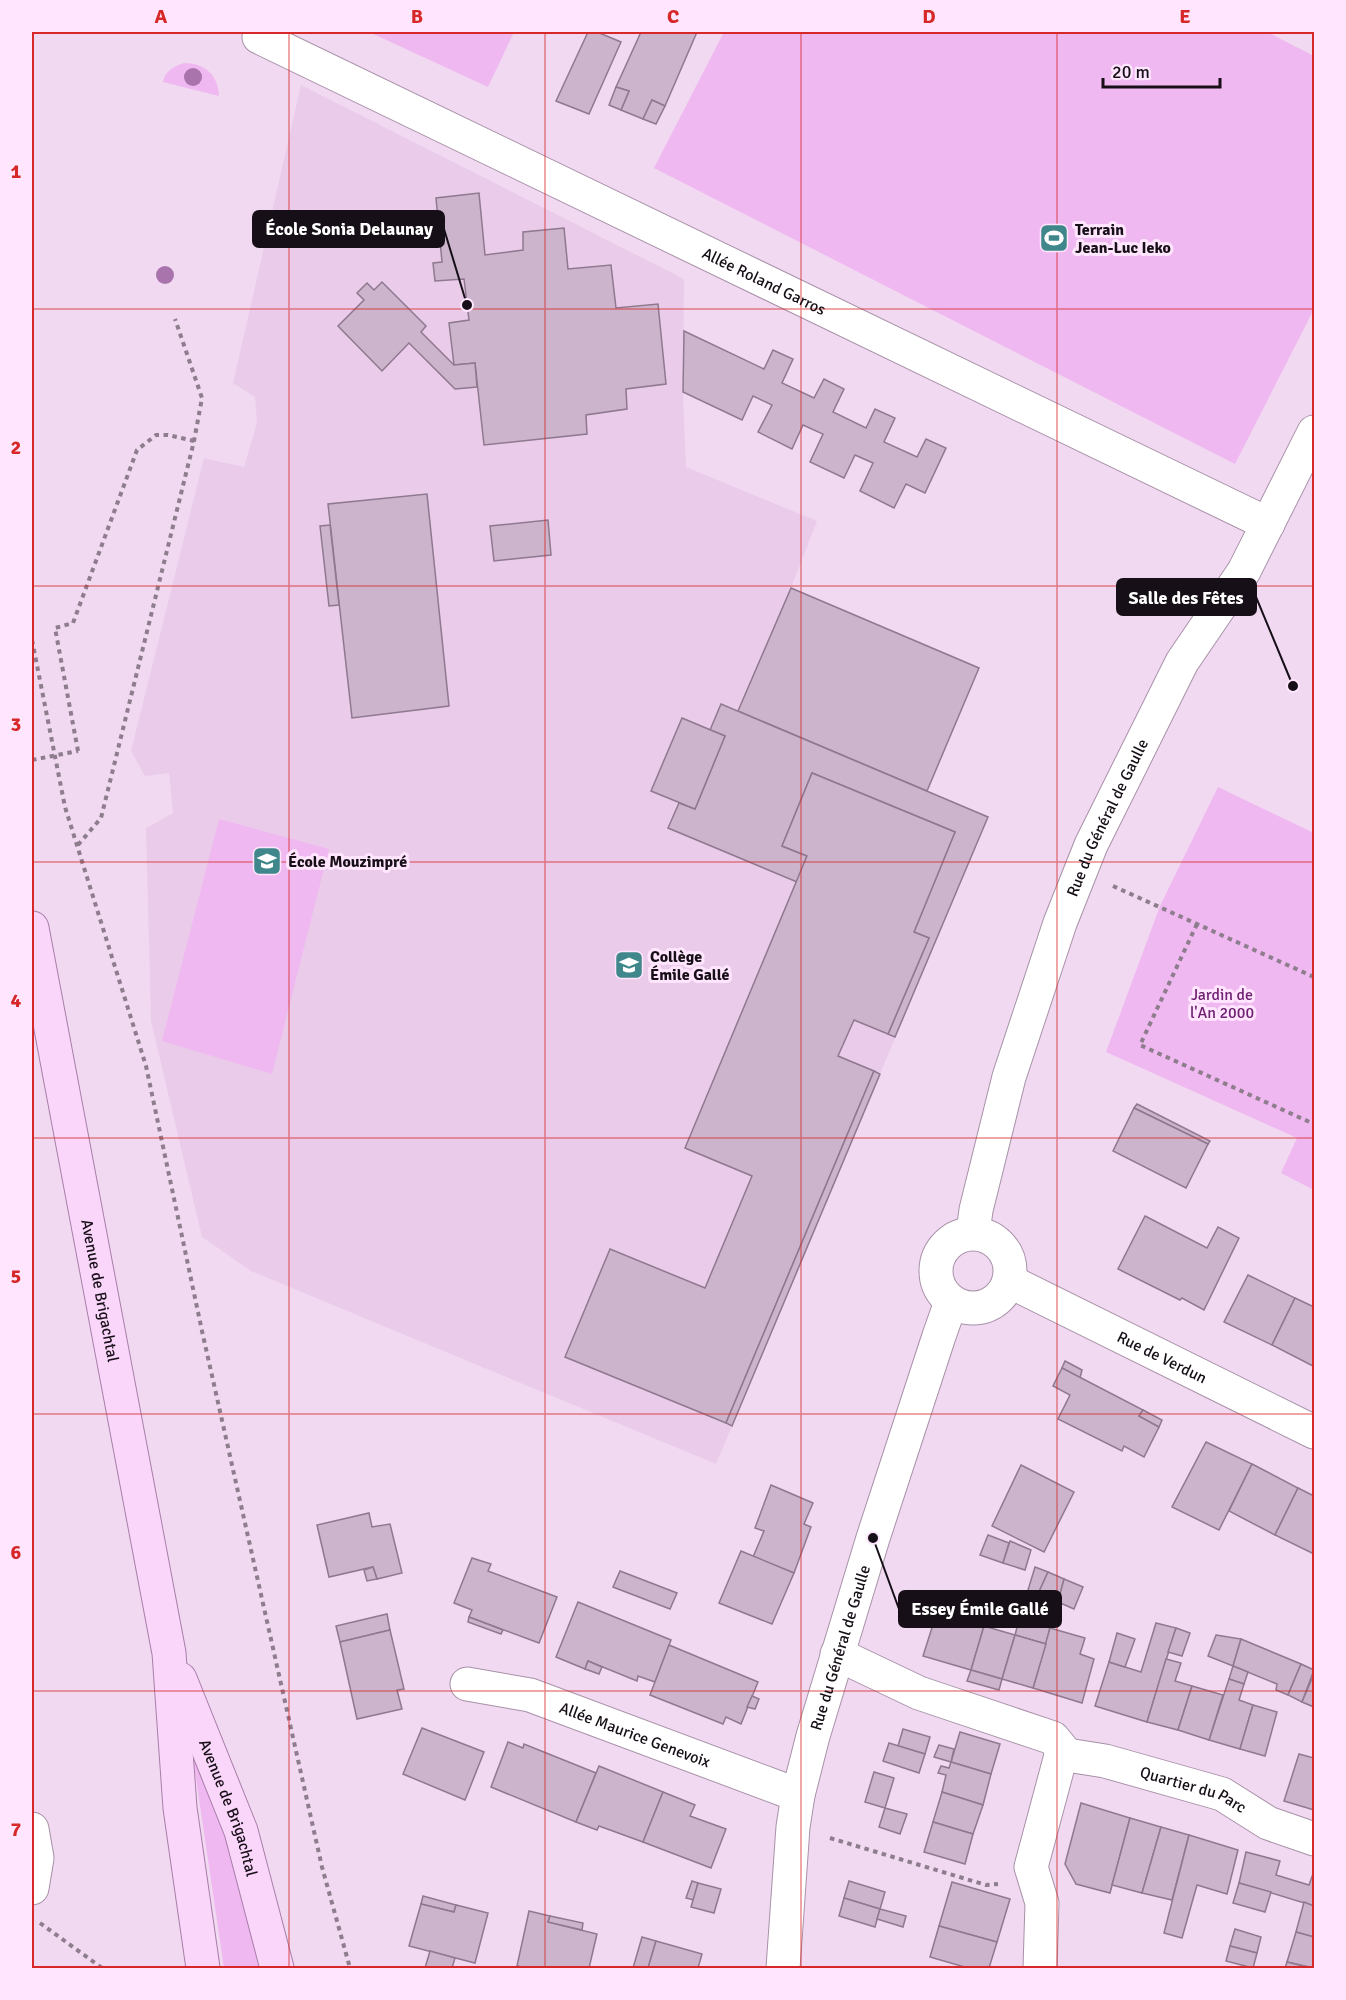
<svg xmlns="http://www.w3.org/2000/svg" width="1346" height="2000" font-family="Signika,sans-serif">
<rect width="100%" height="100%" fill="#f1d9f1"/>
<!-- built -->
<path fill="#eaccea" d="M301,85L684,279L683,392L686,467L817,521L791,588L979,668L927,791L988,817L716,1464L251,1271L202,1237L151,1021L146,828L173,813L169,773L145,776L131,751L204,458L244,467L257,423L255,397L233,383Z"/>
<!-- green -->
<g fill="#f0b8f0">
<path d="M369,32H514L488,87Z"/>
<path d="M724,32H1267L1314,56V309L1235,464L654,168Z"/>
<path d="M184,63C205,63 218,75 219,96L163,82C165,71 174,66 184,63Z"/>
<path d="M1218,787L1314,833V1190L1281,1173L1297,1138L1106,1052L1160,906Z"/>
<path d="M219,819L329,849L272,1074L162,1041Z"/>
<path d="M203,1746L260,1968H224L192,1751Z"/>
</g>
<!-- building -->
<g fill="#ccb4cc" stroke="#8f798f" stroke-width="1.5">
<path d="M588,32H597L621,42L589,114L556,101Z"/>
<path d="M641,32H697L665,106L652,100L643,119L621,110L629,91L616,87Z"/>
<path d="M616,87L629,91L621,110L609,105Z"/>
<path d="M652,100L665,106L656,124L643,119Z"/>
<path d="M479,193L485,255L523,250V232L564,228L568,269L611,265L616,308L658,304L666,384L626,389L627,409L586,415L587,434L484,445L475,363L454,365L449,323L469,320L464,279L435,281L433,263L442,262L436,198Z"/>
<path d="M382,282L426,326L421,332L454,365L475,363L477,387L455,389L409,343L382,371L338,326L364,300L357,293L367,283L374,290Z"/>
<path d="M684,331L764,369L773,350L793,359L782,383L814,398L824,379L844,389L833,412L866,428L875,409L895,418L884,442L917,457L926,439L946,448L925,493L906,484L894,508L860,491L873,463L855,455L844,478L810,462L823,434L803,425L792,449L758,432L772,405L753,396L742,420L683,392Z"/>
<path d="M427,494L449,706L352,718L328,504Z"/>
<path d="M548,520L551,555L494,561L490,526Z"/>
<path d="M330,525L339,605L329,606L320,526Z"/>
<path d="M791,588L979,668L927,791L738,711Z"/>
<path d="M721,704L988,817L895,1037L888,1034L929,938L914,932L955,832L812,773L782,846L807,856L797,882L668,828L679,803L695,809L725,736L710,730Z"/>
<path d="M682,718L725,736L695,809L651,791Z"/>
<path d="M812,773L955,832L914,932L929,938L888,1034L854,1020L838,1056L874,1071L726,1423L565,1357L610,1249L705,1288L752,1176L685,1148L807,856L782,846Z"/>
<path d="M874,1071L880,1074L732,1426L726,1423Z"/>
<path d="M1137,1104L1210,1141L1208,1144L1134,1108Z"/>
<path d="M1134,1108L1208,1144L1186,1188L1113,1151Z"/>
<path d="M1145,1216L1207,1248L1218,1227L1239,1238L1204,1310L1182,1298L1180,1300L1118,1269Z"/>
<path d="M1248,1275L1295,1298L1272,1345L1224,1322Z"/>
<path d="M1295,1298L1314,1307L1313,1366L1272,1345Z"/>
<path d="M1065,1361L1082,1370L1080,1378L1062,1368Z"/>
<path d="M1062,1368L1143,1410L1139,1416L1159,1427L1144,1457L1124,1446L1122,1451L1058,1419L1070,1395L1053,1386Z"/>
<path d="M1143,1410L1162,1420L1159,1427L1139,1416Z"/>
<path d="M1206,1442L1252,1464L1219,1530L1172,1507Z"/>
<path d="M1252,1464L1298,1488L1275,1535L1229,1511Z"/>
<path d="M1021,1465L1074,1492L1044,1552L992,1526Z"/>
<path d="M771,1485L813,1503L804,1524L811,1527L794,1573L753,1557L764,1531L755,1528Z"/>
<path d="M1298,1488L1314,1496V1554L1275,1535Z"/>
<path d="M369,1513L372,1527L390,1524L402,1573L377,1579L373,1567L329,1577L317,1525Z"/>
<path d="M988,1535L1009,1543L1003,1563L980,1555Z"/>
<path d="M1010,1541L1031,1550L1025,1570L1003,1563Z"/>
<path d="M741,1551L794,1573L772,1624L719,1603Z"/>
<path d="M472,1558L491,1564L488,1571L557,1597L539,1643L469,1617L472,1610L454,1603Z"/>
<path d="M373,1567L377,1579L367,1581L364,1570Z"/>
<path d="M1035,1567L1048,1572L1038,1594L1028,1590Z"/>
<path d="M620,1571L677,1593L670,1609L613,1587Z"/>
<path d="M1048,1572L1064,1579L1058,1602L1038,1594Z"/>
<path d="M1064,1579L1083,1587L1074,1609L1058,1602Z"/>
<path d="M578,1602L671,1640L655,1682L638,1676L637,1681L588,1661L585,1669L556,1657Z"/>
<path d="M937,1612L984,1626L971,1670L923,1656Z"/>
<path d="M387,1614L390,1630L340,1642L336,1626Z"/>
<path d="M469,1617L503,1630L501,1634L468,1622Z"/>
<path d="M1019,1620L1050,1628L1046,1644L1015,1635Z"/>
<path d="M1156,1623L1176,1628L1147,1722L1095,1706L1109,1662L1141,1672Z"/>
<path d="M984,1626L1015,1635L1002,1679L971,1670Z"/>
<path d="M1050,1628L1085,1638L1080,1654L1094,1659L1082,1703L1033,1688Z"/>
<path d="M1176,1628L1190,1633L1182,1656L1168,1652Z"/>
<path d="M390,1630L404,1689L397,1690L402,1709L357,1719L340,1642Z"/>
<path d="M1117,1633L1135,1639L1125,1667L1109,1662Z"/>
<path d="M1015,1635L1046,1644L1033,1688L1002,1679Z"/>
<path d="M1216,1635L1241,1639L1233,1666L1208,1656Z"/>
<path d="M1241,1639L1301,1664L1288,1695L1276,1690L1277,1684L1233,1666Z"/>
<path d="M669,1645L758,1682L741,1724L726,1717L723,1724L650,1695Z"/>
<path d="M1166,1659L1181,1663L1175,1681L1192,1686L1178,1730L1147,1722Z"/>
<path d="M588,1661L602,1667L599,1674L585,1669Z"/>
<path d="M1301,1664L1314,1670L1302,1702L1288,1695Z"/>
<path d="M1233,1666L1248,1672L1244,1684L1229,1679Z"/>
<path d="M971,1670L1002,1679L999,1690L967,1681Z"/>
<path d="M1314,1674V1707L1302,1702Z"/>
<path d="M1229,1679L1244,1684L1239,1700L1253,1705L1240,1749L1209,1740Z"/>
<path d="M1192,1686L1223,1695L1209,1740L1178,1730Z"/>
<path d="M752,1696L759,1699L755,1709L747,1707Z"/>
<path d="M1253,1705L1277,1712L1265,1756L1240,1749Z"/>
<path d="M422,1728L484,1752L465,1800L403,1774Z"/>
<path d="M903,1729L930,1737L925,1754L898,1746Z"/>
<path d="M960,1732L1000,1744L991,1774L951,1762Z"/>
<path d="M508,1742L523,1748L524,1744L596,1773L576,1822L491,1787Z"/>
<path d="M889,1743L925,1754L919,1773L883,1761Z"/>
<path d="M939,1745L954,1749L951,1762L934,1757Z"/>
<path d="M1299,1754L1314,1758V1810L1284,1801Z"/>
<path d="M951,1762L991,1774L983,1805L942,1792L946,1775L938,1773L941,1766L949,1768Z"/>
<path d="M599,1766L663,1792L643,1842L599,1826L597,1830L576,1822Z"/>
<path d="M874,1772L894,1778L885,1808L865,1802Z"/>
<path d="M663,1792L695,1805L690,1816L726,1829L711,1868L643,1842Z"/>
<path d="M942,1792L983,1805L973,1834L933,1822Z"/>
<path d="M1081,1803L1130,1818L1110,1893L1076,1884L1065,1864Z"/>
<path d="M885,1808L907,1814L900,1834L879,1827Z"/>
<path d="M1130,1818L1161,1827L1142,1893L1112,1885Z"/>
<path d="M933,1822L973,1834L965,1864L924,1852Z"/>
<path d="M1161,1827L1189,1835L1172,1900L1142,1893Z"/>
<path d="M1189,1835L1238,1850L1227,1894L1197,1885L1182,1938L1164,1933Z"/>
<path d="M1246,1852L1280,1861L1276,1875L1309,1885L1314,1871V1906L1239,1883Z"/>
<path d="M692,1881L698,1883L694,1900L686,1898Z"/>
<path d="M849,1881L885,1892L880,1909L844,1898Z"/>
<path d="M952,1882L1010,1899L997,1942L939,1926Z"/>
<path d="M698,1883L721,1889L714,1913L691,1907Z"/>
<path d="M1239,1883L1271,1892L1265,1912L1233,1903Z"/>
<path d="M423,1896L456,1905L454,1912L421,1904Z"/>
<path d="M844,1898L880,1909L875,1927L839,1916Z"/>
<path d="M1304,1902L1314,1906V1937L1296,1932Z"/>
<path d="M421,1904L454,1912L456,1905L488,1913L475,1963L409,1946Z"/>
<path d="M880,1909L906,1916L903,1927L877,1919Z"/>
<path d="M529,1911L550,1916L548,1922L597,1934L589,1968H528L517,1966Z"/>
<path d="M550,1916L583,1923L582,1930L548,1922Z"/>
<path d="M939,1926L997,1942L989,1968H968L930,1957Z"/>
<path d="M1235,1929L1261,1937L1257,1953L1230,1946Z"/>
<path d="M1296,1932L1314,1937V1968L1287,1962Z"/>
<path d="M642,1937L656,1941L648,1968H633Z"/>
<path d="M656,1941L702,1954L698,1968H648Z"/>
<path d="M1230,1946L1257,1953L1253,1968L1226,1961Z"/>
<path d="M430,1951L455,1958L452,1968H425Z"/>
<path d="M1287,1962L1311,1968H1285Z"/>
</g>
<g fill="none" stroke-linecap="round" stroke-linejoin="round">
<!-- minor casing -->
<g stroke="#a892a8" stroke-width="35">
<g id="minor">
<path id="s1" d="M259,37L1268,524"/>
<path id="s2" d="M973,1233L976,1210L1009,1077L1060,923L1091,845L1182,662L1244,571L1314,432"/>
<circle cx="973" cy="1271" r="37"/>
<path id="s3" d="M1009,1281L1314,1432"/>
<path d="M837,1654L919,1693L1053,1738L1067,1755"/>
<path id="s4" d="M467,1684L530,1695L798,1795"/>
<path d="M32,1829L37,1858L32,1888"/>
<path id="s5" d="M783,1968L793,1827L798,1795L813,1736L873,1538L939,1336L951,1302"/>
<path id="s6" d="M1040,1968L1042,1903L1031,1867L1060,1759L1067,1755L1105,1761L1222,1794L1268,1823L1314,1839"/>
</g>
</g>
<!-- major casing -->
<g stroke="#a87ea9" stroke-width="35">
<g id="major">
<path id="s7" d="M32,928L169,1653L180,1808L203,1968"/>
<path id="s8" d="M180,1679L241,1831L277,1968"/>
</g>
</g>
<!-- path -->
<g stroke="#8d7d8d" stroke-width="4" stroke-dasharray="4.5 4.5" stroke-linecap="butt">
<path d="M32,640L65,807L146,1066L202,1331L322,1867L350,1968"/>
<path d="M78,751L55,628L73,623L137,450L156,435H168L194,441"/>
<path d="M78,845L101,818L194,441L202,398L175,319"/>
<path d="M1113,886L1314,977"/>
<path d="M1197,924L1140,1045L1314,1124"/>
<path d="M830,1838L986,1885L998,1884"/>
<path d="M40,1923L102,1968"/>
</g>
<!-- minor -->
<use href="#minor" stroke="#fff" stroke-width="33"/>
<!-- major -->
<use href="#major" stroke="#fad6fa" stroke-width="33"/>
<!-- path-bridge -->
<path stroke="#8d7d8d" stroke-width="4" stroke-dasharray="4.5 4.5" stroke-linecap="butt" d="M32,760L78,751"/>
</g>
<!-- trees -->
<g fill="#a973ab">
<circle cx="193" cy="77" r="9"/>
<circle cx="165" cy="275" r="9"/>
</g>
<!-- grid -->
<path fill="none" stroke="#d62828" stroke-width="1.5" stroke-opacity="0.55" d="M289,32V1968M545,32V1968M801,32V1968M1057,32V1968M32,309H1314M32,586H1314M32,862H1314M32,1138H1314M32,1414H1314M32,1691H1314"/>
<!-- icons -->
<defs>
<g id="stadium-square" transform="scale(1.5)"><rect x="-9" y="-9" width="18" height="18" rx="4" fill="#3f878a" stroke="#ffe6fe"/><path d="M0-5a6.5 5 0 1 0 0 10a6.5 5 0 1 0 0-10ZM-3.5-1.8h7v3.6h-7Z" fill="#fff"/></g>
<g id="school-square" transform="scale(1.5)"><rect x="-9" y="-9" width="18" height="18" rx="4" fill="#3f878a" stroke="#ffe6fe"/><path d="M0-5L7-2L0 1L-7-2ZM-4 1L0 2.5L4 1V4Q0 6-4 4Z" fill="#fff"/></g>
</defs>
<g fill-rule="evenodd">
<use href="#stadium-square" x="1054" y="238"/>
<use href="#school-square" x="267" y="861"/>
<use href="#school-square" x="629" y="965"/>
</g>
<g text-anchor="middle" stroke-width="6" stroke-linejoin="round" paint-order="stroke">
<!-- poi labels -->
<g font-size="16" font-weight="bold" fill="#170f17" stroke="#ffe6fe" text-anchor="start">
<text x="1075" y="235">Terrain<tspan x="1075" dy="18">Jean-Luc Ieko</tspan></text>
<text x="288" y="867">École Mouzimpré</text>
<text x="650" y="962">Collège<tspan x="650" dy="18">Émile Gallé</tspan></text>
</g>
<!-- street labels -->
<g font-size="16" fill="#170f17" stroke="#ffe6fe">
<text dy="6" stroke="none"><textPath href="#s1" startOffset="561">Allée Roland Garros</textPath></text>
<text dy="6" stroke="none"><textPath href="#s2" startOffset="438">Rue du Général de Gaulle</textPath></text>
<text dy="6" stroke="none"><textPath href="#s7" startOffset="369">Avenue de Brigachtal</textPath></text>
<text dy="6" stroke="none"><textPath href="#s3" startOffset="171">Rue de Verdun</textPath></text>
<text dy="6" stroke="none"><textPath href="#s5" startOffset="327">Rue du Général de Gaulle</textPath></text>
<text dy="6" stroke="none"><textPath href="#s4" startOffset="176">Allée Maurice Genevoix</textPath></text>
<text dy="6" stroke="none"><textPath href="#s6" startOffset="354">Quartier du Parc</textPath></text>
<text dy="6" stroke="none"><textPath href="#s8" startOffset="138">Avenue de Brigachtal</textPath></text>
</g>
<!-- park labels -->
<g font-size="16" fill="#6e2071" stroke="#ffe6fe">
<text x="1222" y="1000">Jardin de<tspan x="1222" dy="18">l'An 2000</tspan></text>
</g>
</g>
<!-- callouts -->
<path fill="none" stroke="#170f17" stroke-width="2" d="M467 305L444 229M1293 686L1256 597M873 1538L899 1609"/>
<g fill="#170f17" stroke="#ffe6fe" stroke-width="2">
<circle cx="467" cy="305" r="6"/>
<circle cx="1293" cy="686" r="6"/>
<circle cx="873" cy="1538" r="6"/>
</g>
<g fill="#170f17" stroke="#170f17" stroke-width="2">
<rect x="253" y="211" width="191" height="36" rx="6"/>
<rect x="1117" y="579" width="139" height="36" rx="6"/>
<rect x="899" y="1591" width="162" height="36" rx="6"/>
</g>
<g font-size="18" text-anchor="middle" font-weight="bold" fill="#fff">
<text x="349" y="235">École Sonia Delaunay</text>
<text x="1186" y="604">Salle des Fêtes</text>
<text x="980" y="1615">Essey Émile Gallé</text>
</g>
<!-- border -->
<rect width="1346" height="2000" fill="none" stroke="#ffe6fe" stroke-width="66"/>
<!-- scale -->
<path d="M1103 78v9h117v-9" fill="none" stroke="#170f17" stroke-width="3"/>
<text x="1112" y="78" font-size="18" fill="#170f17" stroke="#ffe6fe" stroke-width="4.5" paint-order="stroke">20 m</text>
<rect x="33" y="33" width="1280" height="1934" fill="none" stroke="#d62828" stroke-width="2"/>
<g font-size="20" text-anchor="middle" font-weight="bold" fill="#d62828">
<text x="161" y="23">A</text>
<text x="417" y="23">B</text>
<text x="673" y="23">C</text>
<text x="929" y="23">D</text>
<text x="1185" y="23">E</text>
<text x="16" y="178">1</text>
<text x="16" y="454">2</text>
<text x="16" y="731">3</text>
<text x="16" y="1007">4</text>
<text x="16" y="1283">5</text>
<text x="16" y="1559">6</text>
<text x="16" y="1836">7</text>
</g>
</svg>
